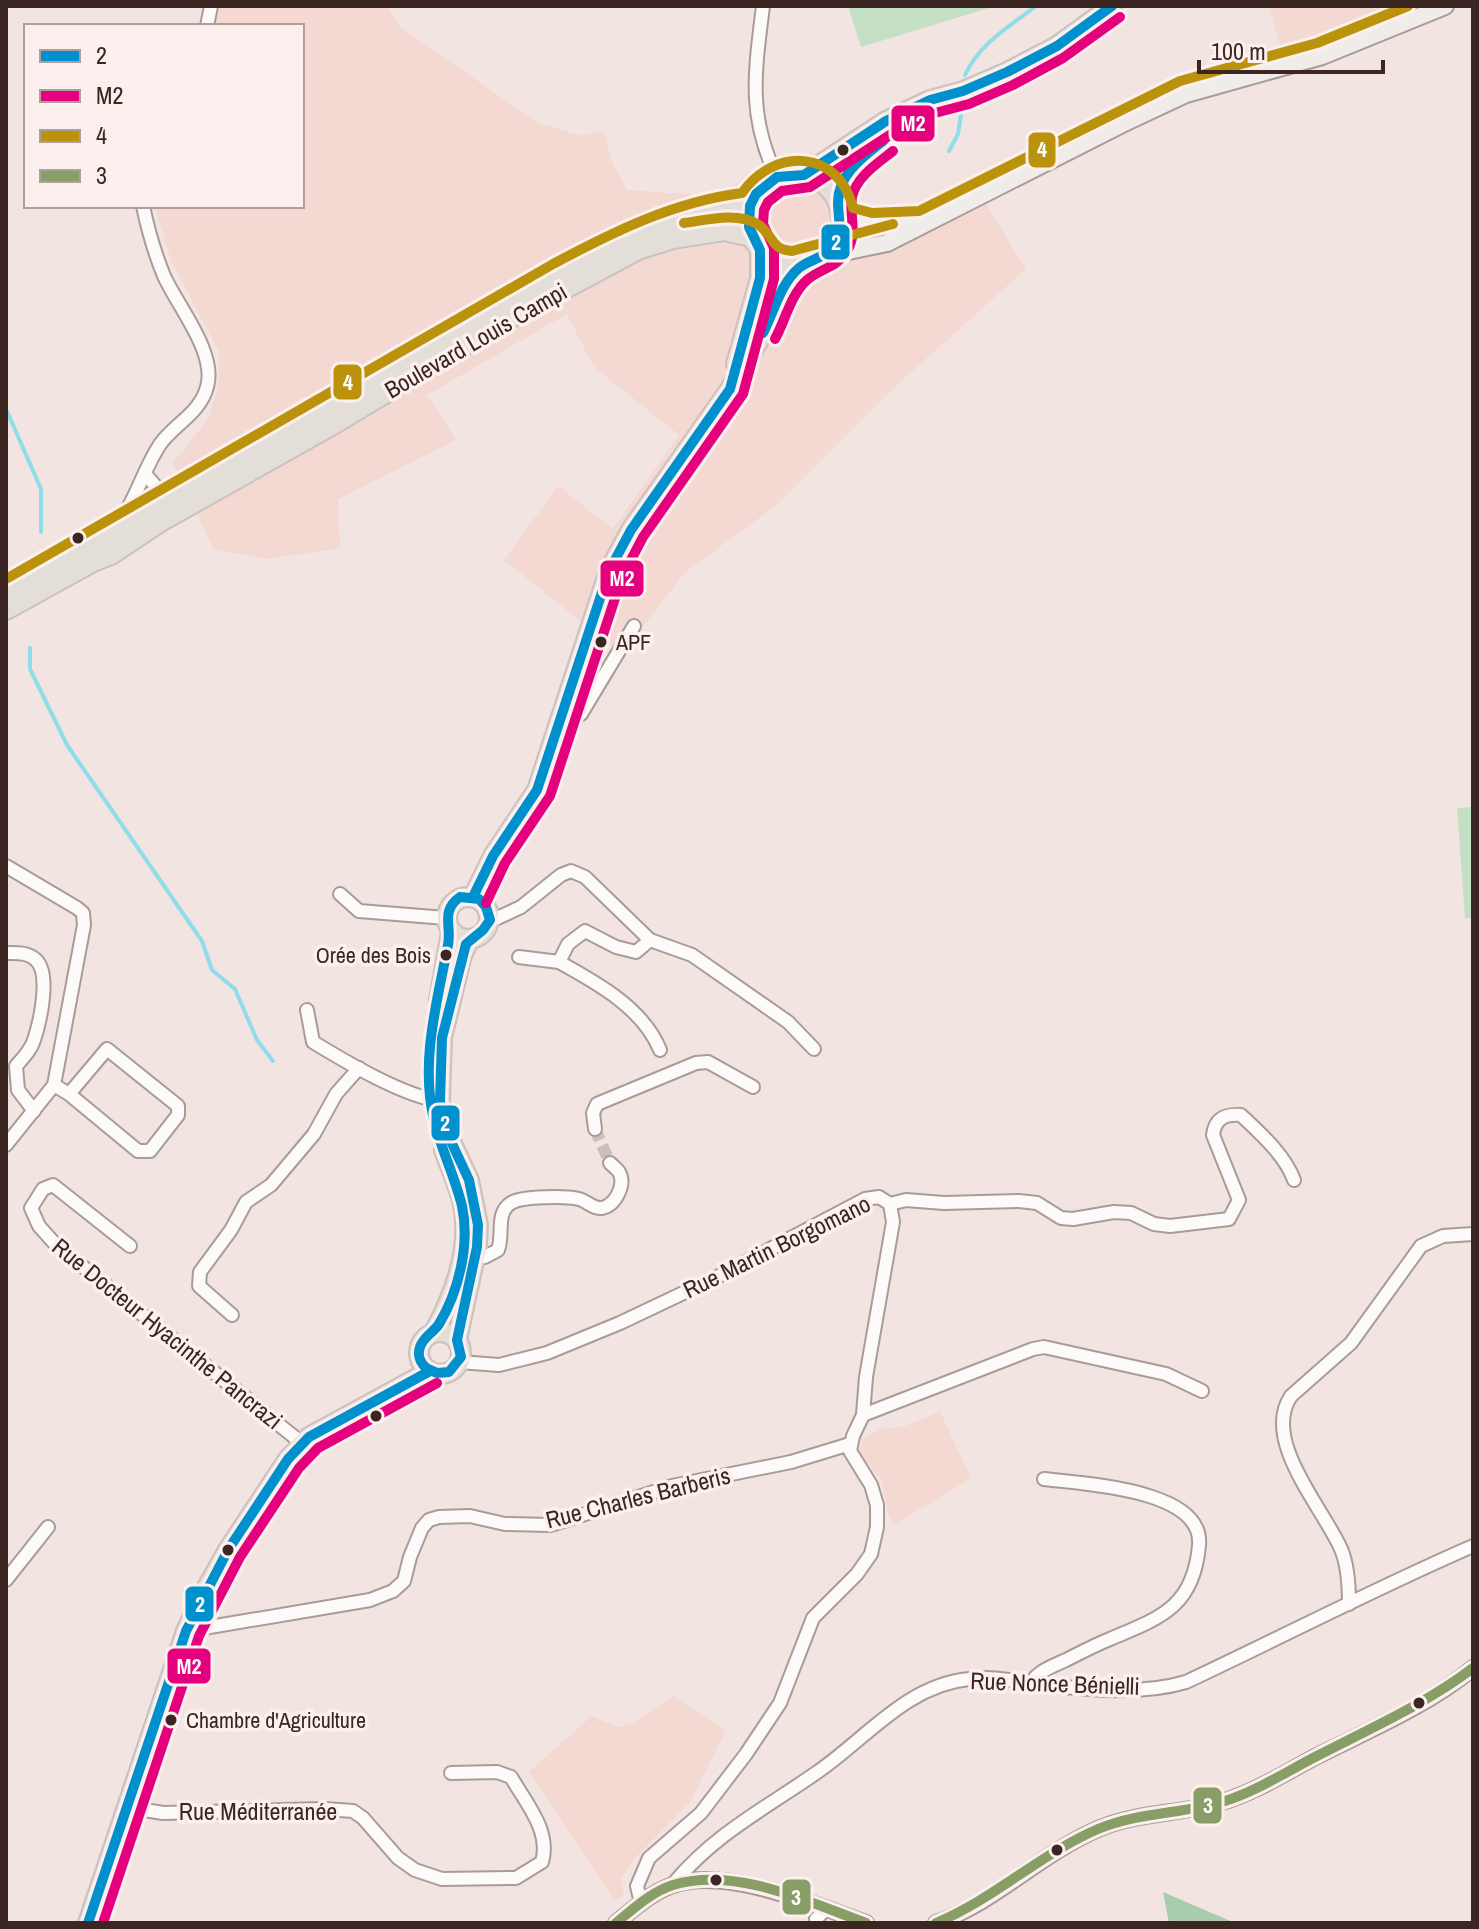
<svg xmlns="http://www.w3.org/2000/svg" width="1479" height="1929" font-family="'Archivo Narrow',sans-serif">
<rect width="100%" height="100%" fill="#f2e4e1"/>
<!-- built -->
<g fill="#f4d8d2">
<path d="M218,6H386L399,26L538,123L582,136L599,131L606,137L611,160L627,190L699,195L737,184L747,173L812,152L854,193L864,214L879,217L922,209L975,186L1026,269L889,392L773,508L685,572L622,654L504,560L558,486L613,529L679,435L593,366L567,314L427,395L456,440L338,499L340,548L266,559L213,549L173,463L209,418L219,382V352L172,263L154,206H302V26H215Z"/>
<path d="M1269,6H1418L1317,44L1282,53Z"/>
<path d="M940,1412L971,1478L896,1524L889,1517L881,1479L863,1458L859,1449L864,1439L880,1429L902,1427Z"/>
<path d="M673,1696L726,1730L690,1802L635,1858L621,1878L624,1896L614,1900L529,1772L592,1716L617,1727L629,1725Z"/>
</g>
<!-- green -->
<g fill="#c4e0c4">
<path d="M848,6H992V7L861,47Z"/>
<path d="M1473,807V918H1465L1457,808Z"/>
</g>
<!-- forest -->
<path fill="#a9ccad" d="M1163,1892L1235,1923H1169Z"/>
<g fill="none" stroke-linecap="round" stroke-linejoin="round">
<!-- stream -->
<g stroke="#8fdceb" stroke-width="4">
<path d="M965,75C979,44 1010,26 1036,6"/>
<path d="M949,151L958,134L962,108"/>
<path d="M6,409L41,489V532"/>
<path d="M30,648V669L67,745L202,941L212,970L235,989L257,1040L273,1061"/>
</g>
<!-- minor-tunnel -->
<path stroke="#cdbebb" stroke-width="12" stroke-dasharray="12 6" stroke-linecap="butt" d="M595,1129L610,1163"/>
<!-- minor casing -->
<g stroke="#aa9b98" stroke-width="16">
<g id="minor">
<path d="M763,6C755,71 747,116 777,177"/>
<path d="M207,26L211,6"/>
<path d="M145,474L160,491"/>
<path d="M128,508C140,487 147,463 161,443C176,423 200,413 207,387C217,353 178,307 164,276C155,254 148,230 143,206"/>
<path d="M559,726L581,714L634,626"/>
<path d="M6,866L77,908L83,913L84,925L54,1085L6,1145"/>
<path d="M340,894L359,911L446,918"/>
<path d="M489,922L521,907L561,875L571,871L585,877L650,940L692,955L788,1022L814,1049"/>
<path d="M650,940L636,952L616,947L585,931L568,944L559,962C597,983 643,1008 660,1050"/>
<path d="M6,953C16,953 28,952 36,960C51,974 40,1022 34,1040C31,1050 23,1058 16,1066L18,1090L34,1111"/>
<path d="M519,957L559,962"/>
<path d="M307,1010L313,1042C346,1062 403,1096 440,1101"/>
<path d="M54,1085L69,1094L138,1151H150L178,1115V1106L107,1049L69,1094"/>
<path d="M595,1129L593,1113L597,1104L696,1063L708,1062L753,1087"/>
<path d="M890,1204L906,1200L944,1203L1019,1201L1037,1203L1061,1218L1073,1219L1114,1212L1131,1213L1154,1224L1170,1226L1229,1219L1239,1200L1213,1135C1215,1118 1225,1114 1241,1115C1260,1133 1285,1155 1294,1180"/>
<path d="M130,1246L53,1185L43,1189L31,1208L39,1226L56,1245L303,1444"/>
<path d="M474,1258L485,1257L498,1250C504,1235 495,1213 511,1203C522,1196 566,1196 579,1199C587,1201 593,1209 602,1208C616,1205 626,1184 619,1172C617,1169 613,1166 610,1163"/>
<path d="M232,1315L199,1286L200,1272L231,1230L246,1202L271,1185L314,1134L336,1094L359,1068"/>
<path d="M459,1362L499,1365L547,1353L620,1323L717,1277L865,1199L879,1197L890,1204L893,1222L866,1377L863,1415L853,1436L850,1451L871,1485L877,1505V1527L871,1554L857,1574L813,1618L780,1703L746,1754L701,1813L649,1858L637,1886L641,1903"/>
<path d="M863,1415L1033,1349L1044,1347L1166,1374L1202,1391"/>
<path d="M6,1580L48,1527"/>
<path d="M1349,1604C1349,1586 1348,1565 1341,1549C1323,1508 1261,1440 1291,1396L1351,1343L1421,1246L1443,1236L1473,1234"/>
<path d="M186,1631L370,1600L393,1591L404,1581L410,1557L422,1528L429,1520L439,1517L470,1516L505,1524L551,1525L672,1486L791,1462L850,1444"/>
<path d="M1031,1683C1038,1671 1053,1666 1066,1660C1080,1653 1095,1645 1110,1639C1160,1618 1194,1607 1199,1545C1204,1489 1083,1484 1044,1479"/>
<path d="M126,1807L163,1813L325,1809L353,1811L363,1818L398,1858L415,1870L442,1879L516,1878L542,1862C551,1831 526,1803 511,1777L497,1772L451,1773"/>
<path d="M673,1884C716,1833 763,1810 816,1773C865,1740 906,1685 969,1679C992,1676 1013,1681 1035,1684C1083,1689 1139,1696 1186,1682C1282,1637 1376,1588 1473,1546"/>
<path d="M817,1923L816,1919L826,1909"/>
</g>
</g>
<!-- tertiary casing -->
<g stroke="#aa9b98" stroke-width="18">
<g id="tertiary">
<path d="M616,1923C633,1909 652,1892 673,1885C725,1866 815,1905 866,1923"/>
<path d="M936,1923C996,1902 1040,1854 1098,1829C1137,1812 1182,1814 1222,1802C1255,1792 1285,1773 1315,1757C1369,1730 1427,1706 1473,1668"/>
</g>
</g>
<!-- secondary casing -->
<g stroke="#aa9b98" stroke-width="20">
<g id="secondary">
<path d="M841,220L871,227L913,225"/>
<path d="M824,256L887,243L1122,124L1186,94L1322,56L1445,6"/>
</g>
</g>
<!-- primary casing -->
<g stroke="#cbc2c0" stroke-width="22">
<g id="primary">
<circle cx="795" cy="220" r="46"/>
<path d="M804,175L886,121L930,100L963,91L1007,72L1057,46L1112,6"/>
<path d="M838,202C840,194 842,184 846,177C859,152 892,131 916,119"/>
<path d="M736,364L760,278V250"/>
<path d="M6,595L559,276C621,244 680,212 750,206"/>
<path d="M6,610L93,562L111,555L159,523L333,425L511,318L638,250L673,239L724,231L751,237"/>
<circle cx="468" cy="918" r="21"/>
<path d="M473,897L493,856L537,790L609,571L631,530L730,389L769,323L783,287L801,266"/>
<path d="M439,1000L451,932"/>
<circle cx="440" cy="1353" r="21"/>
<path d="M434,1332C453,1297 470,1252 464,1211C461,1190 451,1170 444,1150"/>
<path d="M457,1340L477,1247L478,1225L469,1180L448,1135L440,1101L442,1038L462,955L470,939"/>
<path d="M88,1923L186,1631L202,1596L228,1550L288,1459L309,1437L430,1371"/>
</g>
</g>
<!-- minor -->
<use href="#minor" stroke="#fdfbfa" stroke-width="12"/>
<!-- tertiary -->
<use href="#tertiary" stroke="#fdfbfa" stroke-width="14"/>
<!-- secondary -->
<use href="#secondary" stroke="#efecea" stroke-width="16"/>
<!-- primary -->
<use href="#primary" stroke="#e3ded8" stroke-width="18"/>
<!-- bus-1 casing -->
<g stroke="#fcf0ee" stroke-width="16">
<g id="bus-1">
<path d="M763,333C774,312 780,284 799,268C810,259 826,258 834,245C843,231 838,217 838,202C838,174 864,156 884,140"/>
<path d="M460,897L479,899L486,907L490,920L483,930L466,944L442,1038L440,1101L448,1135L469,1180L478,1225L477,1247L457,1340L461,1357L449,1372L437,1373L426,1368C420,1362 417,1356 420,1347C423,1337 434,1332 439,1324C459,1291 470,1244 462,1206C455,1177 441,1149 434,1120C420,1062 437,1002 448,945C452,926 440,911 460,897Z"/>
<path d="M473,897L493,856L537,790L609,571L631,530L730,389L760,278V250L749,227L750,206L756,194L777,177L804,175L886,121L930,100L963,91L1007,72L1057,46L1112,6"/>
<path d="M88,1923L186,1631L228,1550L288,1459L309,1437L430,1371"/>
</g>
</g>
<!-- bus-2 casing -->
<g stroke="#fcf0ee" stroke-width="16">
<g id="bus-2">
<path d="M775,339C785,321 791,294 807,280C821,268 837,268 847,251C858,233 849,216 852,197C856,177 878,163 893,151"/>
<path d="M486,903L505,863L550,796L622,577L643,537L743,394L774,279V248L763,224L764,210L768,202L782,191L810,187L893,133L935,113L969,104L1013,85L1063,58L1120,17"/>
<path d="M103,1923L199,1636L240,1557L299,1468L318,1448L437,1383"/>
</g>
</g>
<!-- bus-3 casing -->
<g stroke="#fcf0ee" stroke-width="16">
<g id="bus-3">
<path d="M684,223C706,220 738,211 759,225C773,235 771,250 792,251L893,224"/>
<path d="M6,579L553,264C613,232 673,202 742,193C774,147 839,149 853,208L872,213L919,211L1180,81L1317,43L1408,6"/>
</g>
</g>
<!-- bus-4 casing -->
<g stroke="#fcf0ee" stroke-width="16">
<g id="bus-4">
<path d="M616,1923C633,1909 651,1892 673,1885C735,1866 808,1902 866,1923"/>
<path d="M936,1923C994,1899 1040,1854 1098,1829C1138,1812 1182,1814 1222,1802C1255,1792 1284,1773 1315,1757C1369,1729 1424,1705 1473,1668"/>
</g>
</g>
<!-- bus-1 -->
<use href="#bus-1" stroke="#0090cd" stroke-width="10"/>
<!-- bus-2 -->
<use href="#bus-2" stroke="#e5007d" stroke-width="10"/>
<!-- bus-3 -->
<use href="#bus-3" stroke="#ba920c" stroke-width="10"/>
<!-- bus-4 -->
<use href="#bus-4" stroke="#889e66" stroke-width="10"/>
</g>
<!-- markers -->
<g fill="#3b2622" stroke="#fcf0ee" stroke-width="3">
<circle cx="843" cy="150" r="7"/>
<circle cx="78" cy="538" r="7"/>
<circle cx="601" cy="642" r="7"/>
<circle cx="446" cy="955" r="7"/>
<circle cx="376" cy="1416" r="7"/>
<circle cx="228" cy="1550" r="7"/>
<circle cx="1419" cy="1703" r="7"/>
<circle cx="171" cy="1720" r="7"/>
<circle cx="1057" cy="1850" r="7"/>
<circle cx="716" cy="1880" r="7"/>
</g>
<g text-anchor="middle" stroke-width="7" stroke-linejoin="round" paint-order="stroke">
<!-- bus labels -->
<g font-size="22" fill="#3b2622" stroke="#fcf0ee" text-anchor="start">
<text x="616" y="650">APF</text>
<text x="431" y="963" text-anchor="end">Orée des Bois</text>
<text x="186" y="1728">Chambre d'Agriculture</text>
</g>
<!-- street labels -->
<g font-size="24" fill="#3b2622" stroke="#fcf0ee">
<text transform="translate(476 341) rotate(-30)" y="8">Boulevard Louis Campi</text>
<text transform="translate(777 1247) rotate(-26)" y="8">Rue Martin Borgomano</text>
<text transform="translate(167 1334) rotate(39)" y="8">Rue Docteur Hyacinthe Pancrazi</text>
<text transform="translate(638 1498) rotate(-14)" y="8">Rue Charles Barberis</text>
<text transform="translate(1055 1684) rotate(2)" y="8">Rue Nonce Bénielli</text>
<text x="258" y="1820">Rue Méditerranée</text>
</g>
</g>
<g stroke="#fcf0ee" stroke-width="3">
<rect x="890" y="104" width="46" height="39" rx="8" fill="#e5007d"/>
<rect x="1027" y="131" width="30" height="38" rx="8" fill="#ba920c"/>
<rect x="820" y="223" width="31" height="38" rx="8" fill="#0090cd"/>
<rect x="332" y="363" width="31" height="38" rx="8" fill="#ba920c"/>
<rect x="599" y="559" width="46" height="39" rx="8" fill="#e5007d"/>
<rect x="430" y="1104" width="31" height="38" rx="8" fill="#0090cd"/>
<rect x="184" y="1585" width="31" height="38" rx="8" fill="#0090cd"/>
<rect x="166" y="1647" width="46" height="38" rx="8" fill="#e5007d"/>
<rect x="1192" y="1786" width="31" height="39" rx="8" fill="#889e66"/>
<rect x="781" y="1878" width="31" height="38" rx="8" fill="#889e66"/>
</g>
<g font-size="22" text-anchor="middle" font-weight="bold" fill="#fff">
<text x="913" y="131">M2</text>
<text x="1042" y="157">4</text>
<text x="836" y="250">2</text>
<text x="348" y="390">4</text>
<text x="622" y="586">M2</text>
<text x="445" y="1131">2</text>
<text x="200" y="1612">2</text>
<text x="189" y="1674">M2</text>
<text x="1208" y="1813">3</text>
<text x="796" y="1905">3</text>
</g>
<!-- border -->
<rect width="1479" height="1929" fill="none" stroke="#3b2622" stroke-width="16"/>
<!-- legend -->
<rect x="24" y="24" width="280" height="184" fill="#fcf0ee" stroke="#af9f9c" stroke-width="2"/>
<rect x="40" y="50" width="40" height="12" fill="#0090cd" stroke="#af9f9c" stroke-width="2"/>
<text x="96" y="64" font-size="24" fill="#3b2622">2</text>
<rect x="40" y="90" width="40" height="12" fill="#e5007d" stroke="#af9f9c" stroke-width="2"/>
<text x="96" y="104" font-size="24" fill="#3b2622">M2</text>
<rect x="40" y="130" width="40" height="12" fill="#ba920c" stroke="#af9f9c" stroke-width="2"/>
<text x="96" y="144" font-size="24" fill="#3b2622">4</text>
<rect x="40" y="170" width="40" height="12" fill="#889e66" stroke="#af9f9c" stroke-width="2"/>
<text x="96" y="184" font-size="24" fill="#3b2622">3</text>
<!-- scale -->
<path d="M1199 60v12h184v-12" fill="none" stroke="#3b2622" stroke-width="4"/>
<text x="1211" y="60" font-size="24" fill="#3b2622" stroke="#fcf0ee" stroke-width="6" paint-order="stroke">100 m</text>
</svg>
